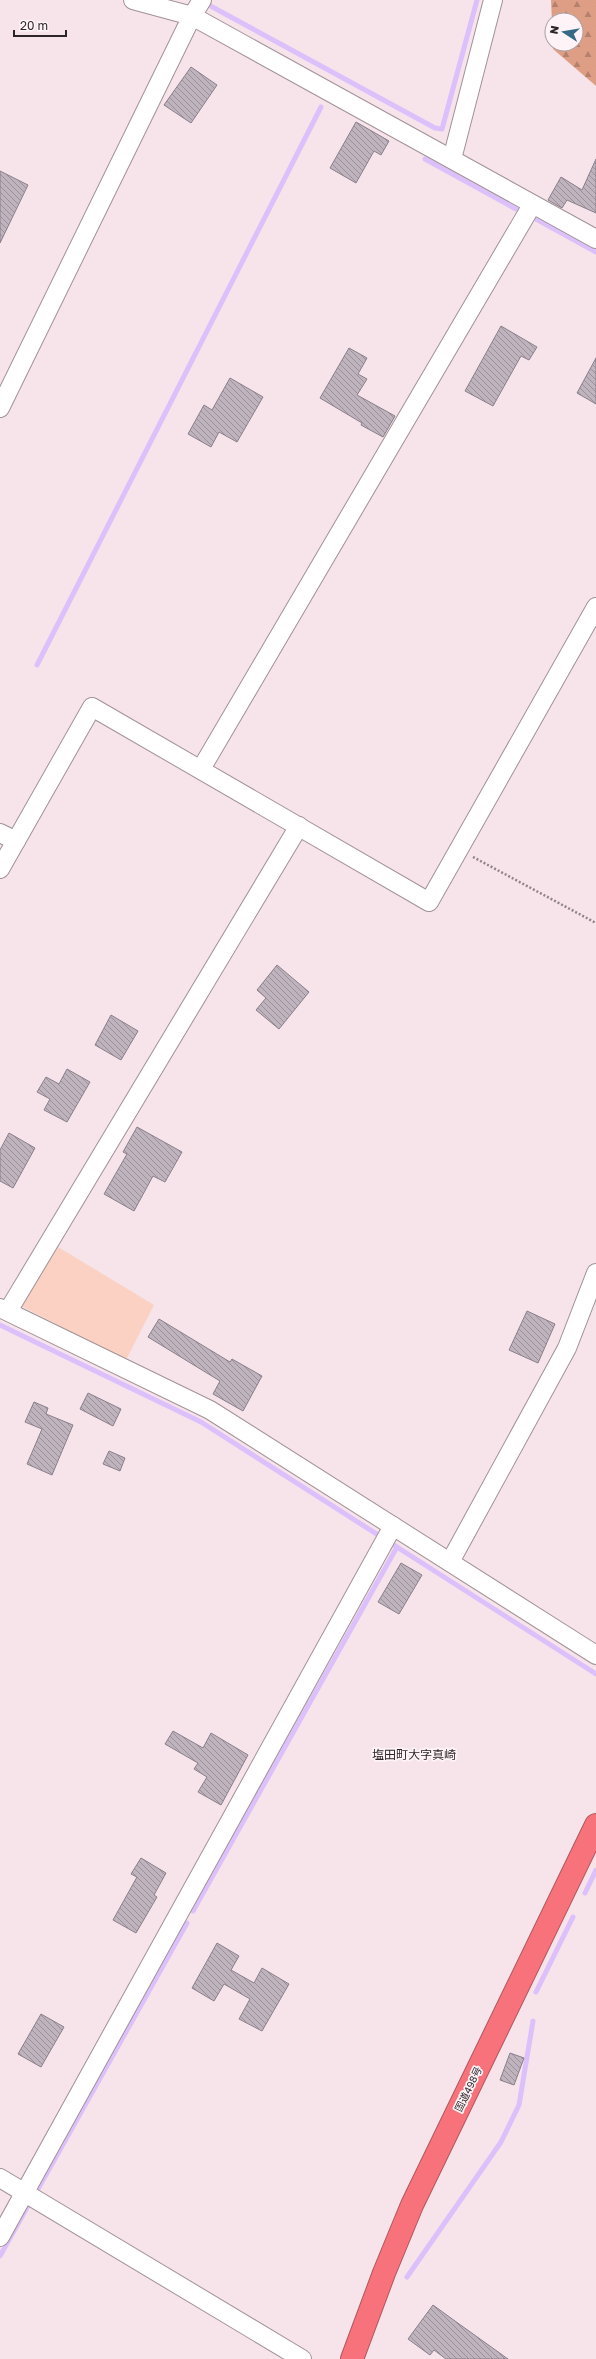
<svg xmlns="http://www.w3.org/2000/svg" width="596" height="2359" font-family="'Golos Text','Noto Sans JP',sans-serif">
<defs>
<pattern id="forest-firs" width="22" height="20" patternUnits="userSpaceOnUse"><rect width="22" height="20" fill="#de9e85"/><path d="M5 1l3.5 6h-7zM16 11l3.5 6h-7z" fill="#b4816d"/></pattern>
<pattern id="building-back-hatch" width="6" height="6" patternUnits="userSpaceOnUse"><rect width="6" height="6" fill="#bfb3be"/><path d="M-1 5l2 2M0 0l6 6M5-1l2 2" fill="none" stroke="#9b919a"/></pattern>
</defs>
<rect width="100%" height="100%" fill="#f6e4ea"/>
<!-- forest -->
<path fill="url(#forest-firs)" d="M551,0H596V86L553,49V44H576V20H552V22Z"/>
<!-- park -->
<path fill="#fad1c2" d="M58,1247L154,1305L126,1360L21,1306Z"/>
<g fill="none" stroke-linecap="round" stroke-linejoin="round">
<!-- stream -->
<g stroke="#dcc0fb" stroke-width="5">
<path d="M205,3L435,128L442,129L477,0"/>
<path d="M425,159L516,209"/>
<path d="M536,219L596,252"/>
<path d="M37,665L321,107"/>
<path d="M0,1325L201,1422L596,1674"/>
<path d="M585,1893L596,1870"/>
<path d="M193,1911L397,1547"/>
<path d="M536,1992L573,1917"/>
<path d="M38,2189L187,1923"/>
<path d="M0,2256L29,2204"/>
<path d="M407,2277L501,2142L519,2105L533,2021"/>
</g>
</g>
<!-- building -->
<g fill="url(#building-back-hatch)" stroke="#8a7f89">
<path d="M191,67L217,85L191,123L164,105Z"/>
<path d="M356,122L389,141L381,155L374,151L356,183L330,168Z"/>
<path d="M596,159V213L567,200L562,208L548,200L561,177L582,190Z"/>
<path d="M0,171L28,185L0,243Z"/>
<path d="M501,326L537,347L529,360L521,356L493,406L465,391Z"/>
<path d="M349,348L367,358L358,374L367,379L357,395L395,416L383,437L361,425L362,423L320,398Z"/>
<path d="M596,358V404L577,393Z"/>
<path d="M230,378L263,397L237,442L219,432L211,447L188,434L204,405L212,410Z"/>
<path d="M277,965L309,992L279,1029L256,1010L266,998L257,990Z"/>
<path d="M111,1015L138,1031L121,1060L95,1045Z"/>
<path d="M67,1069L90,1082L67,1122L44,1110L50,1099L37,1092L46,1077L59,1084Z"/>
<path d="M137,1127L182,1152L165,1182L153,1176L134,1211L104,1194L127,1154L123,1152Z"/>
<path d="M9,1133L35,1148L13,1188L0,1181V1150Z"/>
<path d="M527,1311L555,1324L538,1363L509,1350Z"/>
<path d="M159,1319L230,1362L232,1359L262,1376L243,1411L213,1394L220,1381L148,1337Z"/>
<path d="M88,1393L121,1409L113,1426L80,1409Z"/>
<path d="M34,1402L48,1408L46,1414L73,1425L52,1475L27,1464L42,1429L25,1422Z"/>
<path d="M109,1451L125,1458L120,1471L103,1464Z"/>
<path d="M401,1563L422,1575L399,1614L378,1602Z"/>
<path d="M173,1731L203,1748L211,1733L248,1755L221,1805L198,1792L207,1777L194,1769L198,1763L165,1744Z"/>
<path d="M141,1858L166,1873L154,1895L157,1897L136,1933L113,1920L137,1877L131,1874Z"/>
<path d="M217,1943L239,1956L231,1970L254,1983L262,1968L289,1984L262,2031L239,2019L250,1999L224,1984L214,2001L192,1988Z"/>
<path d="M41,2014L64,2027L41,2067L18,2054Z"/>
<path d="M510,2053L524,2058L514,2085L500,2080Z"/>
<path d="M433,2305L455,2321L508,2359H446L434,2350L430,2355L408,2339Z"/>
</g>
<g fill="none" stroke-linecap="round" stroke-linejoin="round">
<!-- street casing -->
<g stroke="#a19297" stroke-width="20">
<g id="street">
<path d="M133,0L192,16L596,239"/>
<path d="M452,159L493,0"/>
<path d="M0,408L192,16L202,0"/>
<path d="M201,769L532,205"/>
<path d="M0,833L16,841"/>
<path d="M0,869L92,707L429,902L596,607"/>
<path d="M0,1308L210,1410L596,1655"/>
<path d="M8,1311L299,826"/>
<path d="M450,1562L567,1348L596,1273"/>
<path d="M0,2178L302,2359"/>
<path d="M0,2237L393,1526"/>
</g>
</g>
<!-- highway casing -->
<g stroke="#b0575e" stroke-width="24">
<path id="highway" d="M352,2359L384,2273L412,2205L596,1825"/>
</g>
<!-- path -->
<path stroke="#908488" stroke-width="2.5" stroke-dasharray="2 2" stroke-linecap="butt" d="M473,857L596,923"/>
<!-- street -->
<use href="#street" stroke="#fff" stroke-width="18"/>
<!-- highway -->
<use href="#highway" stroke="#f7727b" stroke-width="22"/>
</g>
<g text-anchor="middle" stroke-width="3.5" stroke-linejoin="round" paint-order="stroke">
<!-- street labels -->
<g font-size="10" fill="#2b2527" stroke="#fef4f7">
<text transform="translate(468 2089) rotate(-64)" y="4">国道498号</text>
</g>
<!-- quarter labels -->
<g font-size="12" fill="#2b2527" stroke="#fef4f7">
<text x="414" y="1759">塩田町大字真崎</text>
</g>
</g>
<!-- north arrow -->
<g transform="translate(564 32) rotate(282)"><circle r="19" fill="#fef4f7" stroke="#aaa1a4"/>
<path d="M0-3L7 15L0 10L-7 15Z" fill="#366b87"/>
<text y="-6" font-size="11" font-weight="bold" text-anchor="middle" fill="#2b2527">N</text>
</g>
<!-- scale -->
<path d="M14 30v6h52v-6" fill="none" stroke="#2b2527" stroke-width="2"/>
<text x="20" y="30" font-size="12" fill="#2b2527" stroke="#fef4f7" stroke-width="3" paint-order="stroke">20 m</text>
</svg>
